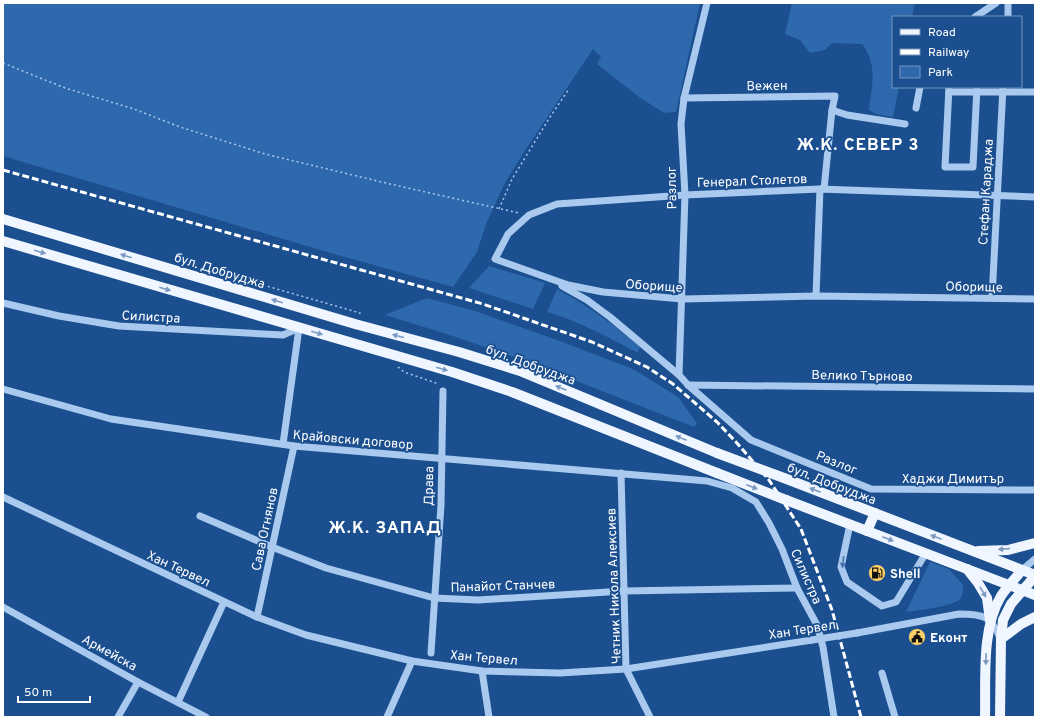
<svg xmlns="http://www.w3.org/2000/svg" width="1038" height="720" font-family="Overpass,sans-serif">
<rect width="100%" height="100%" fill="#1b4f8f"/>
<!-- green -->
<g fill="#2e69ad">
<path d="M3,3H700L676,112L664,113L639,97L597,64L601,57L593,49L524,152L505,183L486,224L477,252L453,287L327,252L3,156Z"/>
<path d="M792,3H915L912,17H893V87H899L893,117L876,114L869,110C872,87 878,64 862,44L832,43L825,50L810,53L800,40L785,34Z"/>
<path d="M489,266L545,283L533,309L469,288Z"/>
<path d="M557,289C588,306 613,324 640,347L638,353C609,338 579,321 547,312Z"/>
<path d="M427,298L475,311L560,341L635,370L678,397L697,423L694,427L520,359L447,334L385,315Z"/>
<path d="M930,562L949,569L963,585C963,591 963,596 959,600C950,607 918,610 906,612Z"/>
</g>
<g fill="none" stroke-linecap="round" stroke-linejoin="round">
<!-- path -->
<g stroke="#a9c9ee" stroke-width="1.5" stroke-dasharray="2 3" stroke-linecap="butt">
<path d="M3,63L65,88L134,109L180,127L265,154L390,184L519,213"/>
<path d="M499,209L512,179L550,117L569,89"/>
<path d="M263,285L360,313L359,314"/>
<path d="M398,367L404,372L439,384"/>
</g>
<!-- minor -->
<g stroke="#a9c9ee" stroke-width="7">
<path d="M975,17L996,3"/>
<path d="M1008,17V3"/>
<path d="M949,87L945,167H973L977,87"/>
<path d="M949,92H1035"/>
<path d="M684,98L835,96L832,110L824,189"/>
<path d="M916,108L920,87"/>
<path d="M832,110L847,115L905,124"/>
<path d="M1035,197L820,189L685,195L557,204L529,215L508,234L495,259L568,285L603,292L682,299L816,296L1035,299"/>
<path d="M562,286L587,300L610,317L679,375L688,385L751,440L871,489L1035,490"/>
<path d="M816,296L820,189"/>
<path d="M992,298L1003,87"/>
<path d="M3,303L59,316L119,326L283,335L299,328"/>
<path d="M679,375L685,195L681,124L684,98L707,3"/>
<path d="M688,385L1035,389"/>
<path d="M3,389L111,419L294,446L707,481L732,488L756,502L769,523L782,549L797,588L817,625L823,647L834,717"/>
<path d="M283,444L299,328"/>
<path d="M621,473L626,669L650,717"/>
<path d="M3,497L257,617L306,635L412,661L482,671L560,673L626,669L812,640"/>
<path d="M200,516L272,547L326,568L434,598L478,600L624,591L797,588"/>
<path d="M850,524L841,567L847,582L882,606L896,602L926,553"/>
<path d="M1022,570L1035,559"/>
<path d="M3,607L138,682L206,717"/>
<path d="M257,617L294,446"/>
<path d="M857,633L959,614C983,614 991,616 1000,638"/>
<path d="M431,653L441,505L443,391"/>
<path d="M482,671L489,717"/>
<path d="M882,673L895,717"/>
<path d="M178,702L224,602"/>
<path d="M118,717L138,682"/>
<path d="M387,717L412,661"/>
</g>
<!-- major -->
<g stroke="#f0f6ff" stroke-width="10">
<path d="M3,219L355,324L459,352L520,371L717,453"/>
<path d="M3,241L452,372L512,392L717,473"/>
<path d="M784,478L1035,575"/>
<path d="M786,500L1035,595"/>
<path d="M867,531L875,513"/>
<path d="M978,551L1008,550L1035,543"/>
<path d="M967,569L978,583L987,598L990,620"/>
<path d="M1001,639L1021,624L1035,617"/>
<path d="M985,717C986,680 981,629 1001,596C1007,587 1015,579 1022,570"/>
<path d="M1000,717L1001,639L1003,620L1011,604L1035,576"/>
</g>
<!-- rail -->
<path stroke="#fff" stroke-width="3" stroke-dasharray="7 3" stroke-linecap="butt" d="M3,170L483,304L592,342L647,367L673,384L717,422L736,442L769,480L801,529L832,610L861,717"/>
<!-- minor-bridge -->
<path stroke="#a9c9ee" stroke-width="7" d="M812,640L857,633"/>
<!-- major-bridge -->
<g stroke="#f0f6ff" stroke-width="10">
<path d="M717,453L784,478"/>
<path d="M717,473L786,500"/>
</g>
</g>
<!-- one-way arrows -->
<defs><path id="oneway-solid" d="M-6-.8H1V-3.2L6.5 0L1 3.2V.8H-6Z"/></defs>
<g fill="#7b9ac1">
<use href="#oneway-solid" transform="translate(40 252) rotate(16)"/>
<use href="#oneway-solid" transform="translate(126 256) rotate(-163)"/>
<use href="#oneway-solid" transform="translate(165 289) rotate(16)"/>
<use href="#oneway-solid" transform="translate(277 301) rotate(-163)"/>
<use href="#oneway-solid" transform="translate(317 333) rotate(16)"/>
<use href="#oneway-solid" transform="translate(398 336) rotate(-165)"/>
<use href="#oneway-solid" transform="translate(442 369) rotate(16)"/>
<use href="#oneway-solid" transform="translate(561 388) rotate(-158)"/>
<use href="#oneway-solid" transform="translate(681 438) rotate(-158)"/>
<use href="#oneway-solid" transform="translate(752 487) rotate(21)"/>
<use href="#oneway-solid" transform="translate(815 490) rotate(-159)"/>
<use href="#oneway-solid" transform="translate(936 537) rotate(-159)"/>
<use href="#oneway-solid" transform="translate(888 539) rotate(21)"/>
<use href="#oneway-solid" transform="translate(1004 549) rotate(175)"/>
<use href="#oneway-solid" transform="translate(983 592) rotate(60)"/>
<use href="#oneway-solid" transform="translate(986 659) rotate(91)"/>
</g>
<use fill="#4674ac" href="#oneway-solid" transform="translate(843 562) rotate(97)"/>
<!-- icons -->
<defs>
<g id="fuel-disc" transform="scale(0.9)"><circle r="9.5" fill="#ffd166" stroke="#1b4f8f"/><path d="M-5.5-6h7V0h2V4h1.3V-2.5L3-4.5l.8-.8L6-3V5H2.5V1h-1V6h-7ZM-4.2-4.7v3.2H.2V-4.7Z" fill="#111"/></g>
<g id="civic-disc" transform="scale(0.9)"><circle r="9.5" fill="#ffd166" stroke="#1b4f8f"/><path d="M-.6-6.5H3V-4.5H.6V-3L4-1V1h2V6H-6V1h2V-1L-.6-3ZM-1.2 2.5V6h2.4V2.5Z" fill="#111"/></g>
</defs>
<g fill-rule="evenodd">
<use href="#fuel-disc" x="877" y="573"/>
<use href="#civic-disc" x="917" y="637"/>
</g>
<g text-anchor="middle" stroke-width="3.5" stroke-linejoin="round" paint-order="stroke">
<!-- street labels -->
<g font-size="13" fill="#fff" stroke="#1b4f8f">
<text transform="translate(767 85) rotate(-1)" y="5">Вежен</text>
<text transform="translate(752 180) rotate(-2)" y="5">Генерал Столетов</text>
<text transform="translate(671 188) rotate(-91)" y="5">Разлог</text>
<text transform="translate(985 192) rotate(-87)" y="5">Стефан Караджа</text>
<text transform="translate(220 270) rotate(17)" y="5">бул. Добруджа</text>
<text transform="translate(654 285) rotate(4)" y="5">Оборище</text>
<text transform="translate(974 286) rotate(1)" y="5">Оборище</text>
<text transform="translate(151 316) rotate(3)" y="5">Силистра</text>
<text transform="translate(531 364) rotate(20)" y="5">бул. Добруджа</text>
<text transform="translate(862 375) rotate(1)" y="5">Велико Търново</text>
<text transform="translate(353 439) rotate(5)" y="5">Крайовски договор</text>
<text transform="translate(837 462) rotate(22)" y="5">Разлог</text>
<text x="953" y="483">Хаджи Димитър</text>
<text transform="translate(832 483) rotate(21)" y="5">бул. Добруджа</text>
<text transform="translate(428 486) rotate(-89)" y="5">Драва</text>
<text transform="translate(264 529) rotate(-78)" y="5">Сава Огнянов</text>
<text transform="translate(179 568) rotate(25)" y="5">Хан Тервел</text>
<text transform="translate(807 576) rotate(66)" y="5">Силистра</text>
<text transform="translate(503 585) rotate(-2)" y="5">Панайот Станчев</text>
<text transform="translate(613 586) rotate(-92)" y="5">Четник Никола Алексиев</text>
<text transform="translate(802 629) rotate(-9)" y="5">Хан Тервел</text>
<text transform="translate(110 652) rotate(29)" y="5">Армейска</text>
<text transform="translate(484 657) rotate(5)" y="5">Хан Тервел</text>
</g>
<!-- poi labels -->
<g font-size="13" font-weight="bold" fill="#fff" stroke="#1b4f8f" text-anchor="start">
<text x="890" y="578">Shell</text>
<text x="930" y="642">Еконт</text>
</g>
<!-- district labels -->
<g font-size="17" font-weight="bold" letter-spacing="1" fill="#fff" stroke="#1b4f8f">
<text x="858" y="150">Ж.К. СЕВЕР 3</text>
<text x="385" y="533">Ж.К. ЗАПАД</text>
</g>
</g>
<!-- border -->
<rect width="1038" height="720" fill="none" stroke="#ffffff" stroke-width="8"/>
<!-- legend -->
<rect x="892" y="16" width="130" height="72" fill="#1b4f8f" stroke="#7695bc"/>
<rect x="900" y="29" width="20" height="6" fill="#f0f6ff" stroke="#7695bc"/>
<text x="928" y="36" font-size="12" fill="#ffffff">Road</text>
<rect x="900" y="49" width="20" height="6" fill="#ffffff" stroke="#7695bc"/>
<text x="928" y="56" font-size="12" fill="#ffffff">Railway</text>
<rect x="900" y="66" width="20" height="12" fill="#2e69ad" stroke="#7695bc"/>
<text x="928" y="76" font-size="12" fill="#ffffff">Park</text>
<!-- scale -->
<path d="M18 696v6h72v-6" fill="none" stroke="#ffffff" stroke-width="2"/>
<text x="24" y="696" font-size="12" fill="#ffffff" stroke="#1b4f8f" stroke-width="3" paint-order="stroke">50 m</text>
</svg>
